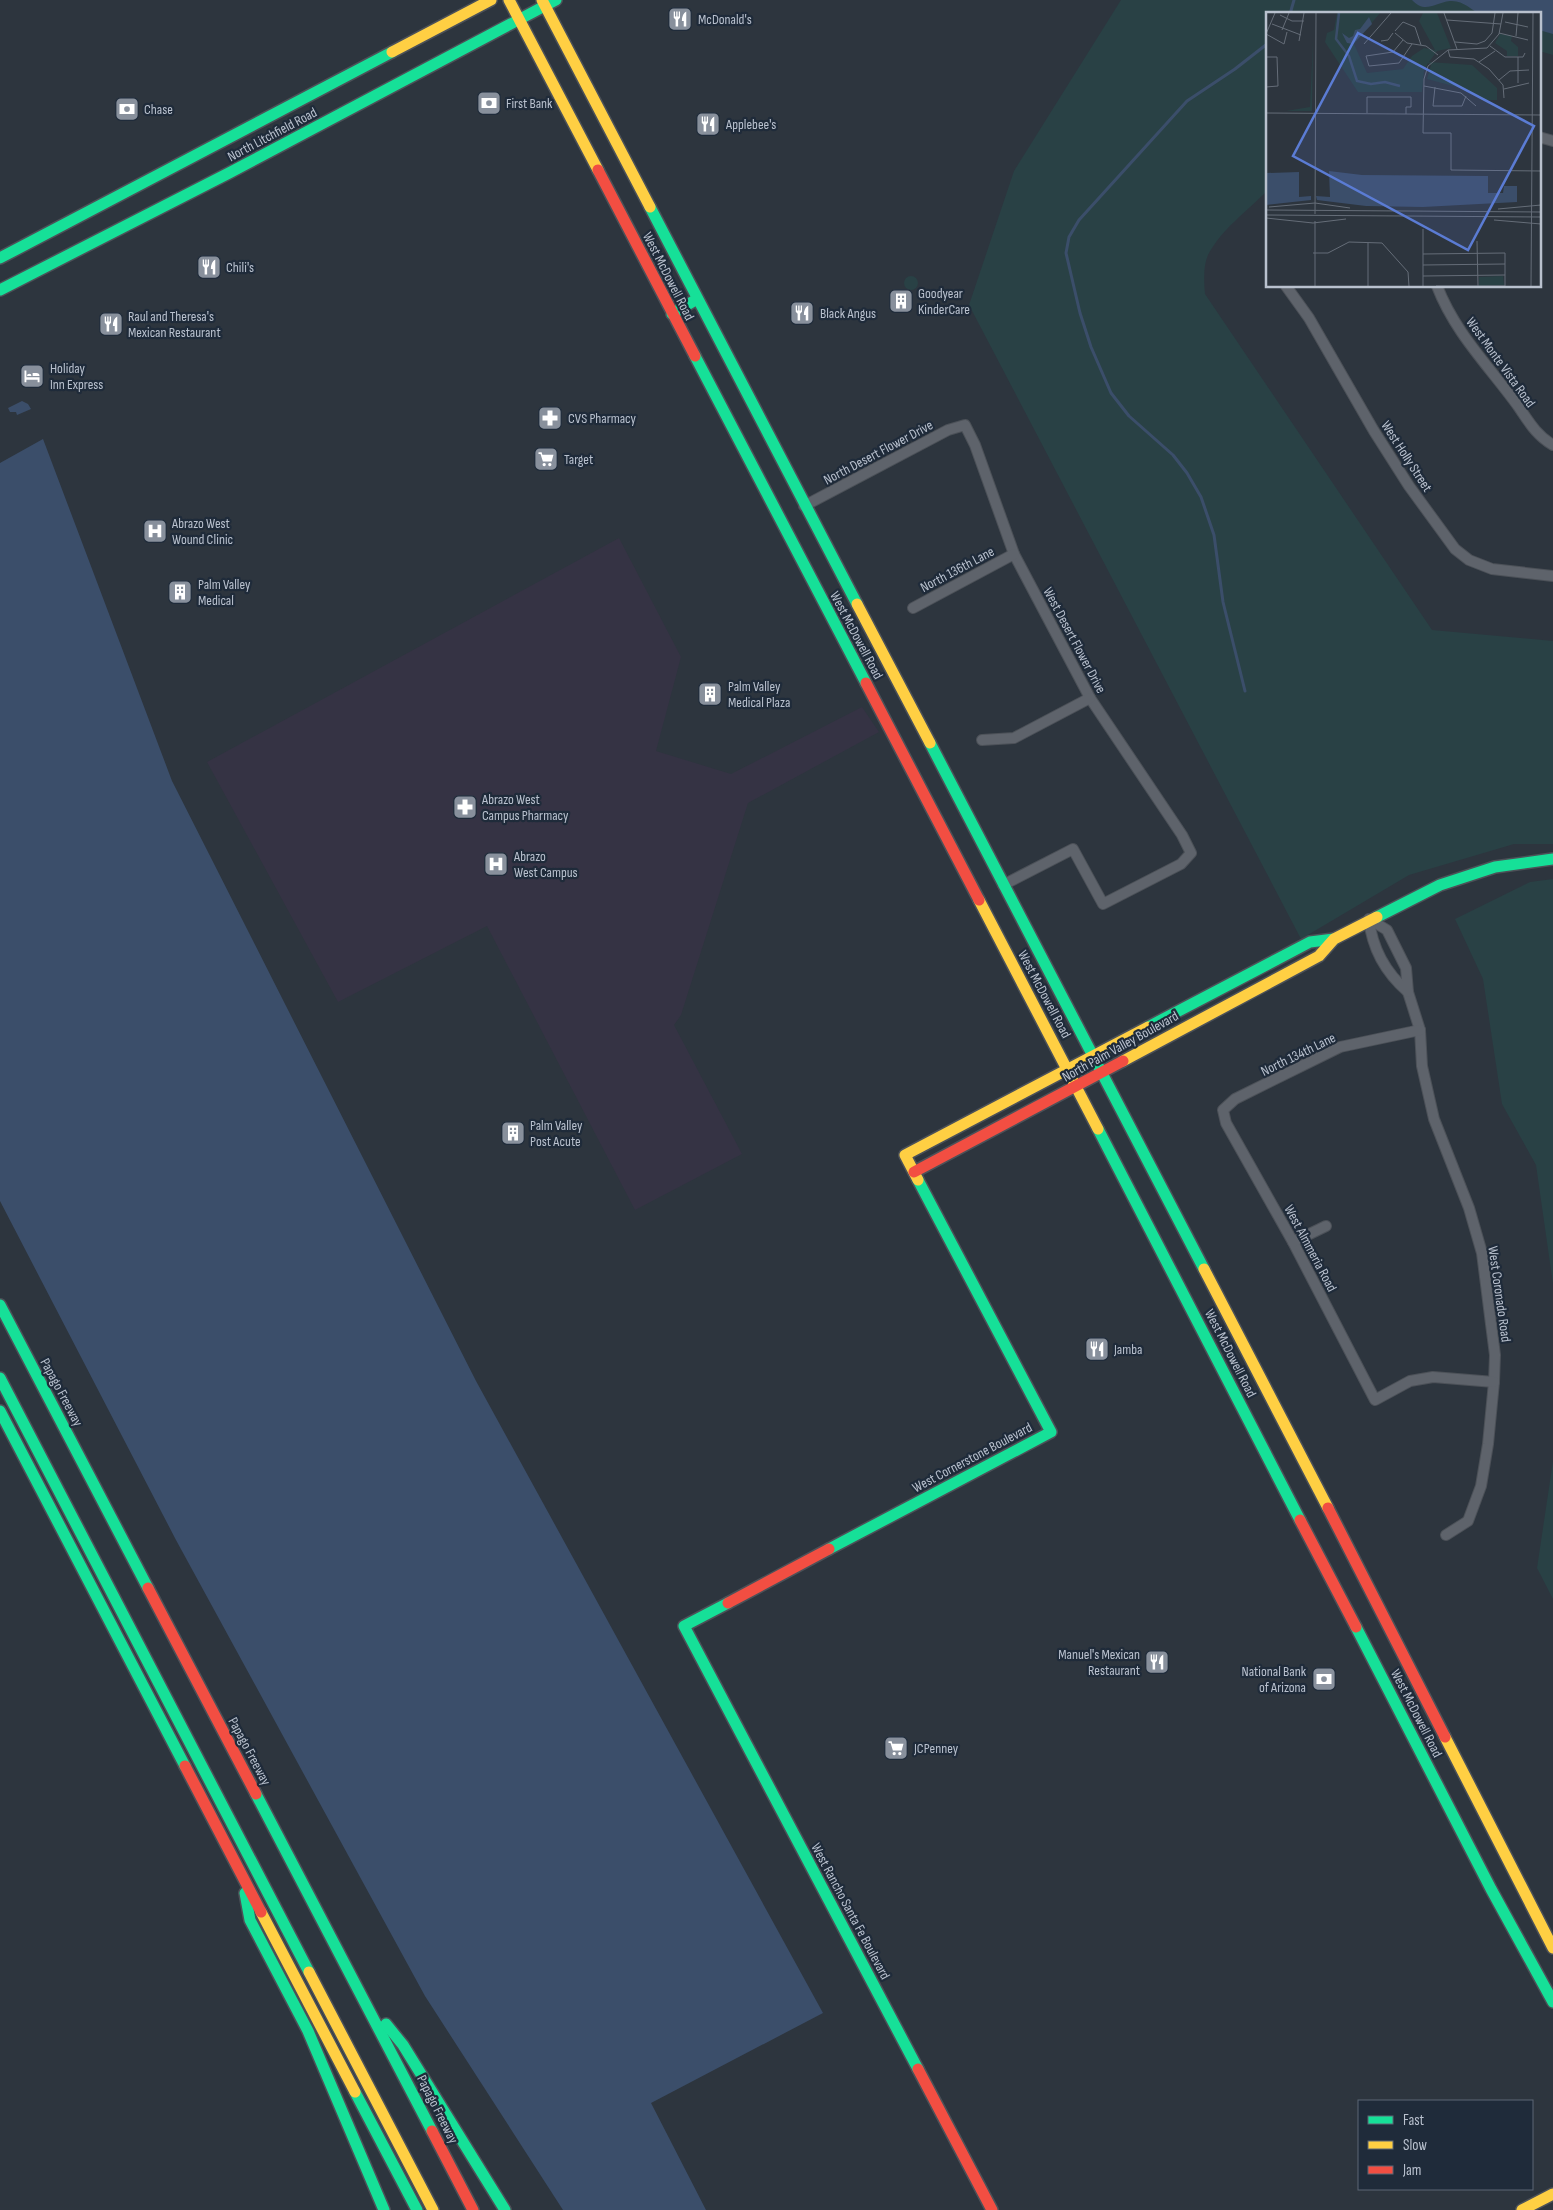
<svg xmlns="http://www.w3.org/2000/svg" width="1553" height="2210" font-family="'Sofia Sans Condensed',sans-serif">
<rect width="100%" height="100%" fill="#2d353e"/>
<!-- medical -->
<path fill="#353344" d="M619,538L681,657L656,751L731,774L862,707L879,732L748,803L681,1015L674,1025L742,1154L635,1210L487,926L338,1002L207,762Z"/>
<!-- green -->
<g fill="#294145">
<path d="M1121,0H1553V55L1539,51V14H1267V191C1247,211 1221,230 1208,255C1203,266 1204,282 1205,294L1432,630L1553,641V844H1514L1409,875L1301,939L969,305L1014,171Z"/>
<circle cx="911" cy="283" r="7"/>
<path d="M1553,879V1284L1536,1165L1502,1104L1483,979L1455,919L1530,882Z"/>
<path d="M1553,1461V1599L1537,1568Z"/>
</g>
<!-- water -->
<g fill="#3b4e6a">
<path d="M1412,0H1553V34L1539,30V14C1526,14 1492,17 1481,14C1470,10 1464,0 1450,1C1434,3 1425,14 1412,0Z"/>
<path d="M22,401L28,404L31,409L17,415L16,412H10L8,408Z"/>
<path d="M43,439L172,781L476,1381L823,2013L651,2103L706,2210H563L425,1996L176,1540L0,1201V463Z"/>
</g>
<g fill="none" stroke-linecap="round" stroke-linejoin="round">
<!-- stream -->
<g stroke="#3b4e6a" stroke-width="3">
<path d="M1290,14L1294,0"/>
<path d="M1245,691L1223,602L1214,535L1201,497L1187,473L1173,455L1129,416L1111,393L1091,347L1080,313L1066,253L1069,237L1079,220L1187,101L1235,69L1267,44"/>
</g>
<!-- street casing -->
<g stroke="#4c5158" stroke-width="12">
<g id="street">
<path d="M1539,137L1553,141"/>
<path d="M1286,286L1309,318L1374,431L1409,486L1455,549L1469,560L1492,569L1553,576"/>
<path d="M1437,286C1455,333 1489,366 1518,406C1529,422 1536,435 1553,445"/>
<path d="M804,506L948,430L965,425L975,445L1014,554L1090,698L1182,835L1191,853L1181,864L1103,904L1073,849L1003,885"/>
<path d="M913,608L1014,554"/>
<path d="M982,740L1014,738L1090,698"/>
<path d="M1369,919L1387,930L1406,968L1408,992L1420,1030L1422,1066L1434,1119L1469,1208L1482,1253L1491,1324L1495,1355L1494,1382L1488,1444L1481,1486L1468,1521L1446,1535"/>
<path d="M1369,919C1372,948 1386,973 1408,992"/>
<path d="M1420,1030L1340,1047L1235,1099L1223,1110L1226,1123L1293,1242L1375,1400L1410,1381L1433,1377L1494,1382"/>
<path d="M1293,1242L1326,1226"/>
</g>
</g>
<!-- fast casing -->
<g stroke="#4c5158" stroke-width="14">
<g id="fast">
<path d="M650,207L857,604"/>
<path d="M0,258L392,52"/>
<path d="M0,290L229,173L556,0"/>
<path d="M672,314L697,299"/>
<path d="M695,356L866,683"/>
<path d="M930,743L1204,1269"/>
<path d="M1377,917L1440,885L1495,867L1553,859"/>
<path d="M1148,1027L1310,942L1334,939"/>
<path d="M1098,1129L1300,1520"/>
<path d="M0,1305L148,1588"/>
<path d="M0,1378L309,1972"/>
<path d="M0,1411L185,1766"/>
<path d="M829,1549L1051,1432L918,1180"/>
<path d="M728,1603L684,1626L918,2069"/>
<path d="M1356,1627L1491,1889L1553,2002"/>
<path d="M256,1794L432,2131"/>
<path d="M245,1893L250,1920L308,2031L384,2210"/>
<path d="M386,2024L403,2045L505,2210"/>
<path d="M355,2092L417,2210"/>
</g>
</g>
<!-- slow casing -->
<g stroke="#4c5158" stroke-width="14">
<g id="slow">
<path d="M509,0L598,170"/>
<path d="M542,0L650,207"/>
<path d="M392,52L491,0"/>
<path d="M857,604L930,743"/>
<path d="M979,900L1098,1129"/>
<path d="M1123,1061L1319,956L1334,939L1377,917"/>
<path d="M918,1180L905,1155L1148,1027"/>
<path d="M1204,1269L1328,1508"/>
<path d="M1445,1737L1553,1948"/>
<path d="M261,1912L355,2092"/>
<path d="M309,1972L433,2210"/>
<path d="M1522,2210L1553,2194"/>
</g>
</g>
<!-- jam casing -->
<g stroke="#4c5158" stroke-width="14">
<g id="jam">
<path d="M598,170L695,356"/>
<path d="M866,683L979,900"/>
<path d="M914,1172L1123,1061"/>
<path d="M1328,1508L1445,1737"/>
<path d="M1300,1520L1356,1627"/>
<path d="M148,1588L256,1794"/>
<path d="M728,1603L829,1549"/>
<path d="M185,1766L261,1912"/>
<path d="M918,2069L992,2210"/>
<path d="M432,2131L473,2210"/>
</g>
</g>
<!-- street -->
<use href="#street" stroke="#5e636b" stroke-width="10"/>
<!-- fast -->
<use href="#fast" stroke="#16e098" stroke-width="11"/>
<!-- slow -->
<use href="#slow" stroke="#ffcf43" stroke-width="11"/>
<!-- jam -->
<use href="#jam" stroke="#f24e42" stroke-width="11"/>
</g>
<!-- icons -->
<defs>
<g id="restaurant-square" transform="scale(1.25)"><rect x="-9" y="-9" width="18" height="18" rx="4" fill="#88909c" stroke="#1f2b3a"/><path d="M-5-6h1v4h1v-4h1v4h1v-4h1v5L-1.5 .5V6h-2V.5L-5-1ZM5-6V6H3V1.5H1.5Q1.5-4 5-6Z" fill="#fff"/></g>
<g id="bank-square" transform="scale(1.25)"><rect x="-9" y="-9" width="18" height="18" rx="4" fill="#88909c" stroke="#1f2b3a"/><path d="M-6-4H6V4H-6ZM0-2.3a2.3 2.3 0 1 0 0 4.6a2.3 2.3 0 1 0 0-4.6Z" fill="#fff"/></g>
<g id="building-square" transform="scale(1.25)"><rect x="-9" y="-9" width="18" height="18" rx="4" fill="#88909c" stroke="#1f2b3a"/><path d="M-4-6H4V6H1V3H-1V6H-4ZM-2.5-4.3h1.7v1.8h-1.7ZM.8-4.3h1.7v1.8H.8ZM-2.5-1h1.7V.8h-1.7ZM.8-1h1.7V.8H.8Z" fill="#fff"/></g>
<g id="hotel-square" transform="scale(1.25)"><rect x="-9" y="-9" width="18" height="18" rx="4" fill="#88909c" stroke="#1f2b3a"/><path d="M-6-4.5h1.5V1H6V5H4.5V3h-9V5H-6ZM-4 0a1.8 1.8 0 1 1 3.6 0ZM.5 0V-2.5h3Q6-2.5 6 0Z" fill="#fff"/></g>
<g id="pharmacy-square" transform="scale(1.25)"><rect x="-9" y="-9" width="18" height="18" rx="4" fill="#88909c" stroke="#1f2b3a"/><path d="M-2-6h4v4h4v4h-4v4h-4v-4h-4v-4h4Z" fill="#fff"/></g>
<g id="supermarket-square" transform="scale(1.25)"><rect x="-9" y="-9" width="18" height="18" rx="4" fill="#88909c" stroke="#1f2b3a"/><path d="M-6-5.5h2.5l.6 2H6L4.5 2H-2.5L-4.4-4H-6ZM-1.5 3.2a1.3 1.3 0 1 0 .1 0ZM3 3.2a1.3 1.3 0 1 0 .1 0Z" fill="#fff"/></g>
<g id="hospital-square" transform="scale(1.25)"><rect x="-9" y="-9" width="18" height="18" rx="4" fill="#88909c" stroke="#1f2b3a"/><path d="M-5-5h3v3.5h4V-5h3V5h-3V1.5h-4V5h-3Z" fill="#fff"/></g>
</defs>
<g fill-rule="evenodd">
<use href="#restaurant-square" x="680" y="19"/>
<use href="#bank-square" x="489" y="103"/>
<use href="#bank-square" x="127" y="109"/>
<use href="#restaurant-square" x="708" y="124"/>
<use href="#restaurant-square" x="209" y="267"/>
<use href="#building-square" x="901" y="301"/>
<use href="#restaurant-square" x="802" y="313"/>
<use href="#restaurant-square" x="111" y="324"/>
<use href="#hotel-square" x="32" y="376"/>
<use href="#pharmacy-square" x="550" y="418"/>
<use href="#supermarket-square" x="546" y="459"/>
<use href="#hospital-square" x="155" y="531"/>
<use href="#building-square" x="180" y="592"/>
<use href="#building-square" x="710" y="694"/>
<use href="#pharmacy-square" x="465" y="807"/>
<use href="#hospital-square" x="496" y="864"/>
<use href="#building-square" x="513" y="1133"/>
<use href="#restaurant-square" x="1097" y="1349"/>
<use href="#restaurant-square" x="1157" y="1662"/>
<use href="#bank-square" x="1324" y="1679"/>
<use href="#supermarket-square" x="896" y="1748"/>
</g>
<g text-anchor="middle" stroke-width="4.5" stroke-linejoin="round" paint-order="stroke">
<!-- poi labels -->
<g font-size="14" fill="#b9c1ce" stroke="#1f2b3a" text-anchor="start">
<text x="698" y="24">McDonald's</text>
<text x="506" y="108">First Bank</text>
<text x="144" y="114">Chase</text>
<text x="726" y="129">Applebee's</text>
<text x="226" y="272">Chili's</text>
<text x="918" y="298">Goodyear<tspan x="918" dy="16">KinderCare</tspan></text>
<text x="820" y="318">Black Angus</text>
<text x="128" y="321">Raul and Theresa's<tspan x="128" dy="16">Mexican Restaurant</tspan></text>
<text x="50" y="373">Holiday<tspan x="50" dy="16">Inn Express</tspan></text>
<text x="568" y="423">CVS Pharmacy</text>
<text x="564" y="464">Target</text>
<text x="172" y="528">Abrazo West<tspan x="172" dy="16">Wound Clinic</tspan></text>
<text x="198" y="589">Palm Valley<tspan x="198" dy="16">Medical</tspan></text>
<text x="728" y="691">Palm Valley<tspan x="728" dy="16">Medical Plaza</tspan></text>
<text x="482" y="804">Abrazo West<tspan x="482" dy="16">Campus Pharmacy</tspan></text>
<text x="514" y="861">Abrazo<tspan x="514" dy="16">West Campus</tspan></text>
<text x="530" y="1130">Palm Valley<tspan x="530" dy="16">Post Acute</tspan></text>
<text x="1114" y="1354">Jamba</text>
<text x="1140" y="1659" text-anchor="end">Manuel's Mexican<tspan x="1140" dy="16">Restaurant</tspan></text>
<text x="1306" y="1676" text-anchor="end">National Bank<tspan x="1306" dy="16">of Arizona</tspan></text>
<text x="914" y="1753">JCPenney</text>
</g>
<!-- street labels -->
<g font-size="14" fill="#b9c1ce" stroke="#1f2b3a">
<text transform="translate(272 134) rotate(-28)" y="5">North Litchfield Road</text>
<text transform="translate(669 276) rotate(63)" y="5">West McDowell Road</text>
<text transform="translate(1501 362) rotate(54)" y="5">West Monte Vista Road</text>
<text transform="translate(878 452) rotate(-28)" y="5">North Desert Flower Drive</text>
<text transform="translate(1407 456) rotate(57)" y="5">West Holly Street</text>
<text transform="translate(957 569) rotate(-28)" y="5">North 136th Lane</text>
<text transform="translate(857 635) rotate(62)" y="5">West McDowell Road</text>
<text transform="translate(1075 640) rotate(62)" y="5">West Desert Flower Drive</text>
<text transform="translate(1045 994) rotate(62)" y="5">West McDowell Road</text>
<text transform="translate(1120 1046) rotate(-29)" y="5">North Palm Valley Boulevard</text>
<text transform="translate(1298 1054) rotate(-26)" y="5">North 134th Lane</text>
<text transform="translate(1311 1248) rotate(62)" y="5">West Almmeria Road</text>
<text transform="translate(1500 1294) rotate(82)" y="5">West Coronado Road</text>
<text transform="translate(1231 1353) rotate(63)" y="5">West McDowell Road</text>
<text transform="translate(62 1392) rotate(62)" y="5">Papago Freeway</text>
<text transform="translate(972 1457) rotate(-28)" y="5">West Cornerstone Boulevard</text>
<text transform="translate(1417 1713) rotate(63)" y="5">West McDowell Road</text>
<text transform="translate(250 1751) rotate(62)" y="5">Papago Freeway</text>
<text transform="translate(851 1911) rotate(62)" y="5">West Rancho Santa Fe Boulevard</text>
<text transform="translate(438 2109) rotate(63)" y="5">Papago Freeway</text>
</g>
</g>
<!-- overview -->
<g transform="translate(1266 12)">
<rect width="275" height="275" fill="#2d353e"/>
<path d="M71,1H114L88,32L101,61L137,57L146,44L158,36L169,38L153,9L157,1H171L185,36L171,39L163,50L206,53L231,76V88H216L202,78L161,67L165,53L162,51L158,59L156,80H92L59,30L61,21L68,18ZM234,22L246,24L245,29L252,35V44H241V39L229,31ZM47,29L46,99H20L44,95ZM213,265L237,264L238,273L213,274Z" fill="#294145"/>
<path d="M103,5L106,12L87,32L81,31L76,21L83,26L87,24L89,18L94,17ZM63,159L96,163L222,164V181H237L238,174H251V190L157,195L100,194L51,188L50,184L64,185ZM33,160V185L45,184V188L0,193V161Z" fill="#3b4e6a"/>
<path fill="none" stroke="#3b4e6a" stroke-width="2.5" d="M73,1L70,27L83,44L91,69L105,72L119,70L134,74"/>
<path fill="none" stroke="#656d78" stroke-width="1" d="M9,1L0,22L18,32L21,20M178,1L191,37M237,1L233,22L221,36L182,38L162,54L158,67L157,121H185V158L275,159M14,3L26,9H38M181,8L235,12M239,10L262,15M6,12L35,23M149,15L155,33M16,18L23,1M129,19L137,10L149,15M129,21L141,31L160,34L172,43M233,21L262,28M250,24L252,1M137,28L127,40L100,44L103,54L133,51L146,32M33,29L38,1M115,29L122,28L127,21M189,30L211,32L219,29L226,21L229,1M98,32L125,1M224,34L239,45H257L259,41M182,38L184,45L208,47L223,57L237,73L238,86M0,45H11L12,74L0,75M252,45V71M213,50L229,39M0,64V45M233,68L244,59L263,58M158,74L195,81L210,94M169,75L167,94H196L200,84M238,77L263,71M0,101L275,103M101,101V85H145V95H140V102M3,195L49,191L84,196M232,197L275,193M0,198L275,200M49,202L50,1M0,203L275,205M0,206L47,211L80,207M228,208L275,212M211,229L212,274M47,241H62L83,230L116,231L142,260L143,274M157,242L239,241V274M157,253L239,252M157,264L239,263M49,274V209M102,274V230M157,274V217M170,274H239M265,274L267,1"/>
<path fill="#5b7cd4" fill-opacity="0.15" stroke="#5b7cd4" stroke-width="2.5" d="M92,21L268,114L202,238L27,144Z"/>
<rect width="275" height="275" fill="none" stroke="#b9c1ce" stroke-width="2.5"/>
</g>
<!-- legend -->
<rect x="1358" y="2100" width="175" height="90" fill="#1f2b3a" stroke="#5d6775"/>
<rect x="1368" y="2116" width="25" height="8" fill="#16e098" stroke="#5d6775"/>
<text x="1403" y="2125" font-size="15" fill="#b9c1ce">Fast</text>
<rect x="1368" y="2141" width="25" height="8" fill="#ffcf43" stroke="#5d6775"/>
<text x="1403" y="2150" font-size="15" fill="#b9c1ce">Slow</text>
<rect x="1368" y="2166" width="25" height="8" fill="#f24e42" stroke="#5d6775"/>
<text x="1403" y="2175" font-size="15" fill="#b9c1ce">Jam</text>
</svg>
